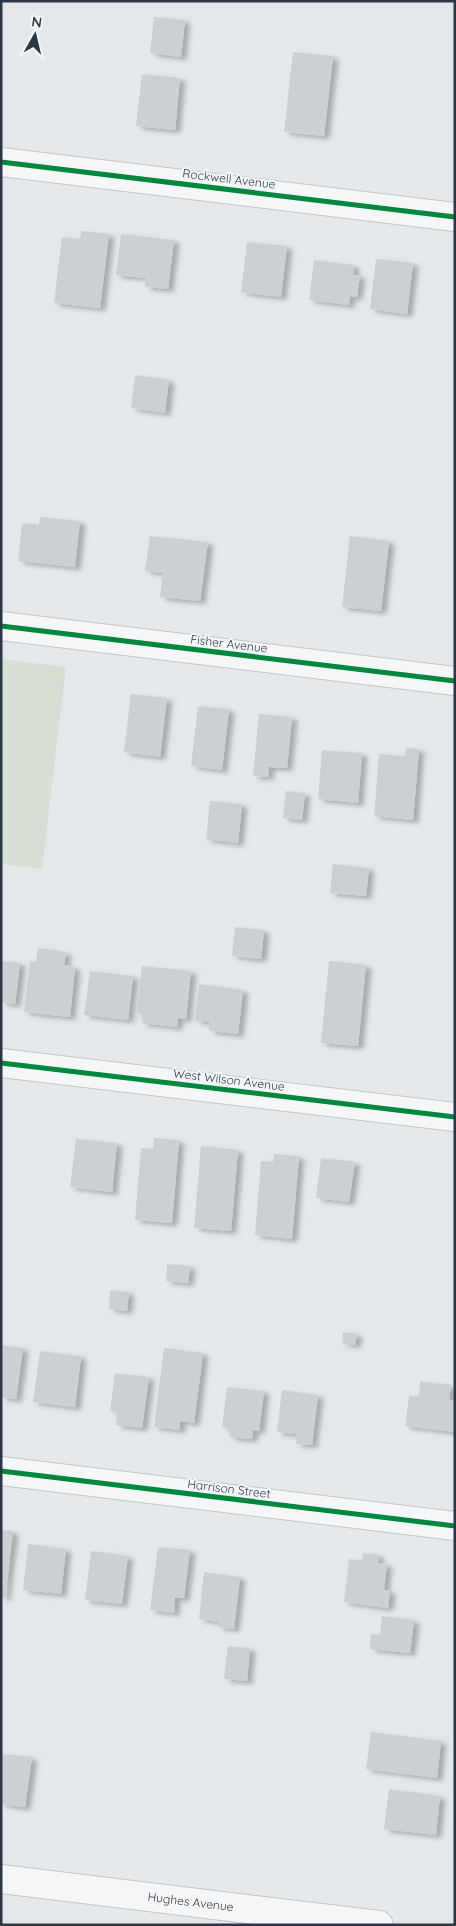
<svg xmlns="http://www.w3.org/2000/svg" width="456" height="1926" font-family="Quicksand,sans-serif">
<defs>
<filter id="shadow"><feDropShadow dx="5.5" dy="3" stdDeviation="2.5" flood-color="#0004"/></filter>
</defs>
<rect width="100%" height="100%" fill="#e5e8ea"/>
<!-- green -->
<path fill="#d7dfd5" d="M1,659L66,667L42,869L1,864Z"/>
<!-- building -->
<g fill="#cdd0d3" filter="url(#shadow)">
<path d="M154,17L185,20L181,57L150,53Z"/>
<path d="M293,52L333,56L324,136L284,132Z"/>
<path d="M142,74L180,78L175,130L136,126Z"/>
<path d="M81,231L109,234L100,308L54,303L62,237L80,239Z"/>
<path d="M121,234L174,240L168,289L145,287L146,278L116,275Z"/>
<path d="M247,242L287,246L281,297L241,292Z"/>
<path d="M376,259L413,263L407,314L370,309Z"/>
<path d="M314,260L354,265L353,275H360L357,297L350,296L349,305L309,300Z"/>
<path d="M135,375L169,380L165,413L131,408Z"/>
<path d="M40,517L80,521L75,567L18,561L22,523L39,525Z"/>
<path d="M150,536L208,542L200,601L160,597L163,573L145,571Z"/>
<path d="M350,536L389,541L381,611L342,607Z"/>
<path d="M131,694L167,698L160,757L124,752Z"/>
<path d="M198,706L229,709L222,770L191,766Z"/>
<path d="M259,714L292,717L287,768L269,767L268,777L253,776Z"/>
<path d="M406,748L419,749L413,820L374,816L379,754L405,756Z"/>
<path d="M322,750L362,753L358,803L318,799Z"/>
<path d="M286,791L305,793L302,820L283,818Z"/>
<path d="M210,801L242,804L238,843L206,839Z"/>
<path d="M333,864L369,868L366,896L330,893Z"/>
<path d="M235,927L264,930L261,959L232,956Z"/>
<path d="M38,948L66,952L64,965L75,967L70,1017L24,1012L30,961L36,962Z"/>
<path d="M1,961L20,963L15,1004L1,1002Z"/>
<path d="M329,961L366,965L358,1046L321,1043Z"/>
<path d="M142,966L191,971L186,1019L178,1018L177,1027L142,1023L143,1014L136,1013Z"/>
<path d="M90,971L133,976L128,1020L84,1015Z"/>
<path d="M199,984L243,990L238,1034L209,1031V1022L195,1021Z"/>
<path d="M154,1138L179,1140L172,1223L135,1220L141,1148L153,1149Z"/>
<path d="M76,1139L117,1143L112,1192L70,1187Z"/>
<path d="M201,1146L238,1150L231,1231L194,1228Z"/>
<path d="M274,1154L299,1156L292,1239L255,1235L261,1161L273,1162Z"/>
<path d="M321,1158L355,1162L349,1202L316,1198Z"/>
<path d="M167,1264L190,1266L188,1283L166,1281Z"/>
<path d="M110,1290L129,1292L127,1311L109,1309Z"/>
<path d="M343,1332L357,1334L355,1345L342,1343Z"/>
<path d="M1,1345L23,1348L16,1399L1,1397Z"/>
<path d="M164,1348L203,1353L194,1423L180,1421V1430L154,1427Z"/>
<path d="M40,1351L81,1356L75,1407L33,1402Z"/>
<path d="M115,1373L149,1377L142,1428L116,1425L117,1412L110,1411Z"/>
<path d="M420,1381L451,1385L449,1400L455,1401V1432L405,1426L409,1396H419Z"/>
<path d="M227,1387L264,1391L259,1431L253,1430L252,1439L229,1437L230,1428L222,1427Z"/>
<path d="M282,1390L318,1395L312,1445L296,1444L297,1434L277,1432Z"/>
<path d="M1,1530L13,1531L5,1598L1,1597Z"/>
<path d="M28,1544L66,1549L61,1594L23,1590Z"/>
<path d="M158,1547L190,1550L184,1598H175L174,1613L150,1610Z"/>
<path d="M91,1551L128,1556L122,1604L85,1600Z"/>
<path d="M363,1553L379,1555L378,1563L387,1564L384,1590L390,1591L388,1608L344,1602L349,1559L362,1561Z"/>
<path d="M204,1572L240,1577L234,1629L218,1627L219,1622L199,1619Z"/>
<path d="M382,1616L414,1620L410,1653L370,1649L371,1634L380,1635Z"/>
<path d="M228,1646L250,1648L247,1681L224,1679Z"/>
<path d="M371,1732L441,1741L437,1778L366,1769Z"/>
<path d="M1,1754L32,1757L25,1807L1,1804Z"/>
<path d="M389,1789L440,1796L436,1835L384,1829Z"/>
</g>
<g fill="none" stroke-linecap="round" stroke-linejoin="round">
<!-- minor casing -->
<g stroke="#c3c6c8" stroke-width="30">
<g id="minor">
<path d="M1,162L455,217"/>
<path d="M1,626L455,681"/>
<path d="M1,1063L455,1117"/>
<path d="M1,1471L455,1526"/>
<path id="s1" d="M1,1879L379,1925"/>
</g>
</g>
<!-- minor -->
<use href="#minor" stroke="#f4f6f7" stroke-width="28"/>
<!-- cycleway casing -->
<g stroke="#f3f6f9" stroke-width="8">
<g id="cycleway">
<path d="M1,162L455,217"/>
<path d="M1,626L455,681"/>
<path d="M1,1063L455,1117"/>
<path d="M1,1471L455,1526"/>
</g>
</g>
<!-- cycleway -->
<use href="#cycleway" stroke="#00873e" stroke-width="5"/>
</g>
<g text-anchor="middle" stroke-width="4" stroke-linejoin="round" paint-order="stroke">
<!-- street labels -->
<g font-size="12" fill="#293746" stroke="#f3f6f9">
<text transform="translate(229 179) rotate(7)" y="4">Rockwell Avenue</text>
<text transform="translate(229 644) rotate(7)" y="4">Fisher Avenue</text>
<text transform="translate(229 1080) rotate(7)" y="4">West Wilson Avenue</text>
<text transform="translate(229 1489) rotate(7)" y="4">Harrison Street</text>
<text dy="4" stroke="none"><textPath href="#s1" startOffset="191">Hughes Avenue</textPath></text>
</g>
</g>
<!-- border -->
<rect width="456" height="1926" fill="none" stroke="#293746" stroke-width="5"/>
<!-- north arrow -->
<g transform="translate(35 35) rotate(8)" stroke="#f3f6f9" stroke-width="4" paint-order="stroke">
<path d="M0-4L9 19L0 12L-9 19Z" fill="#293746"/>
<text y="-8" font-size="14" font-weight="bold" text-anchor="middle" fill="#293746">N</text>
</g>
</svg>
